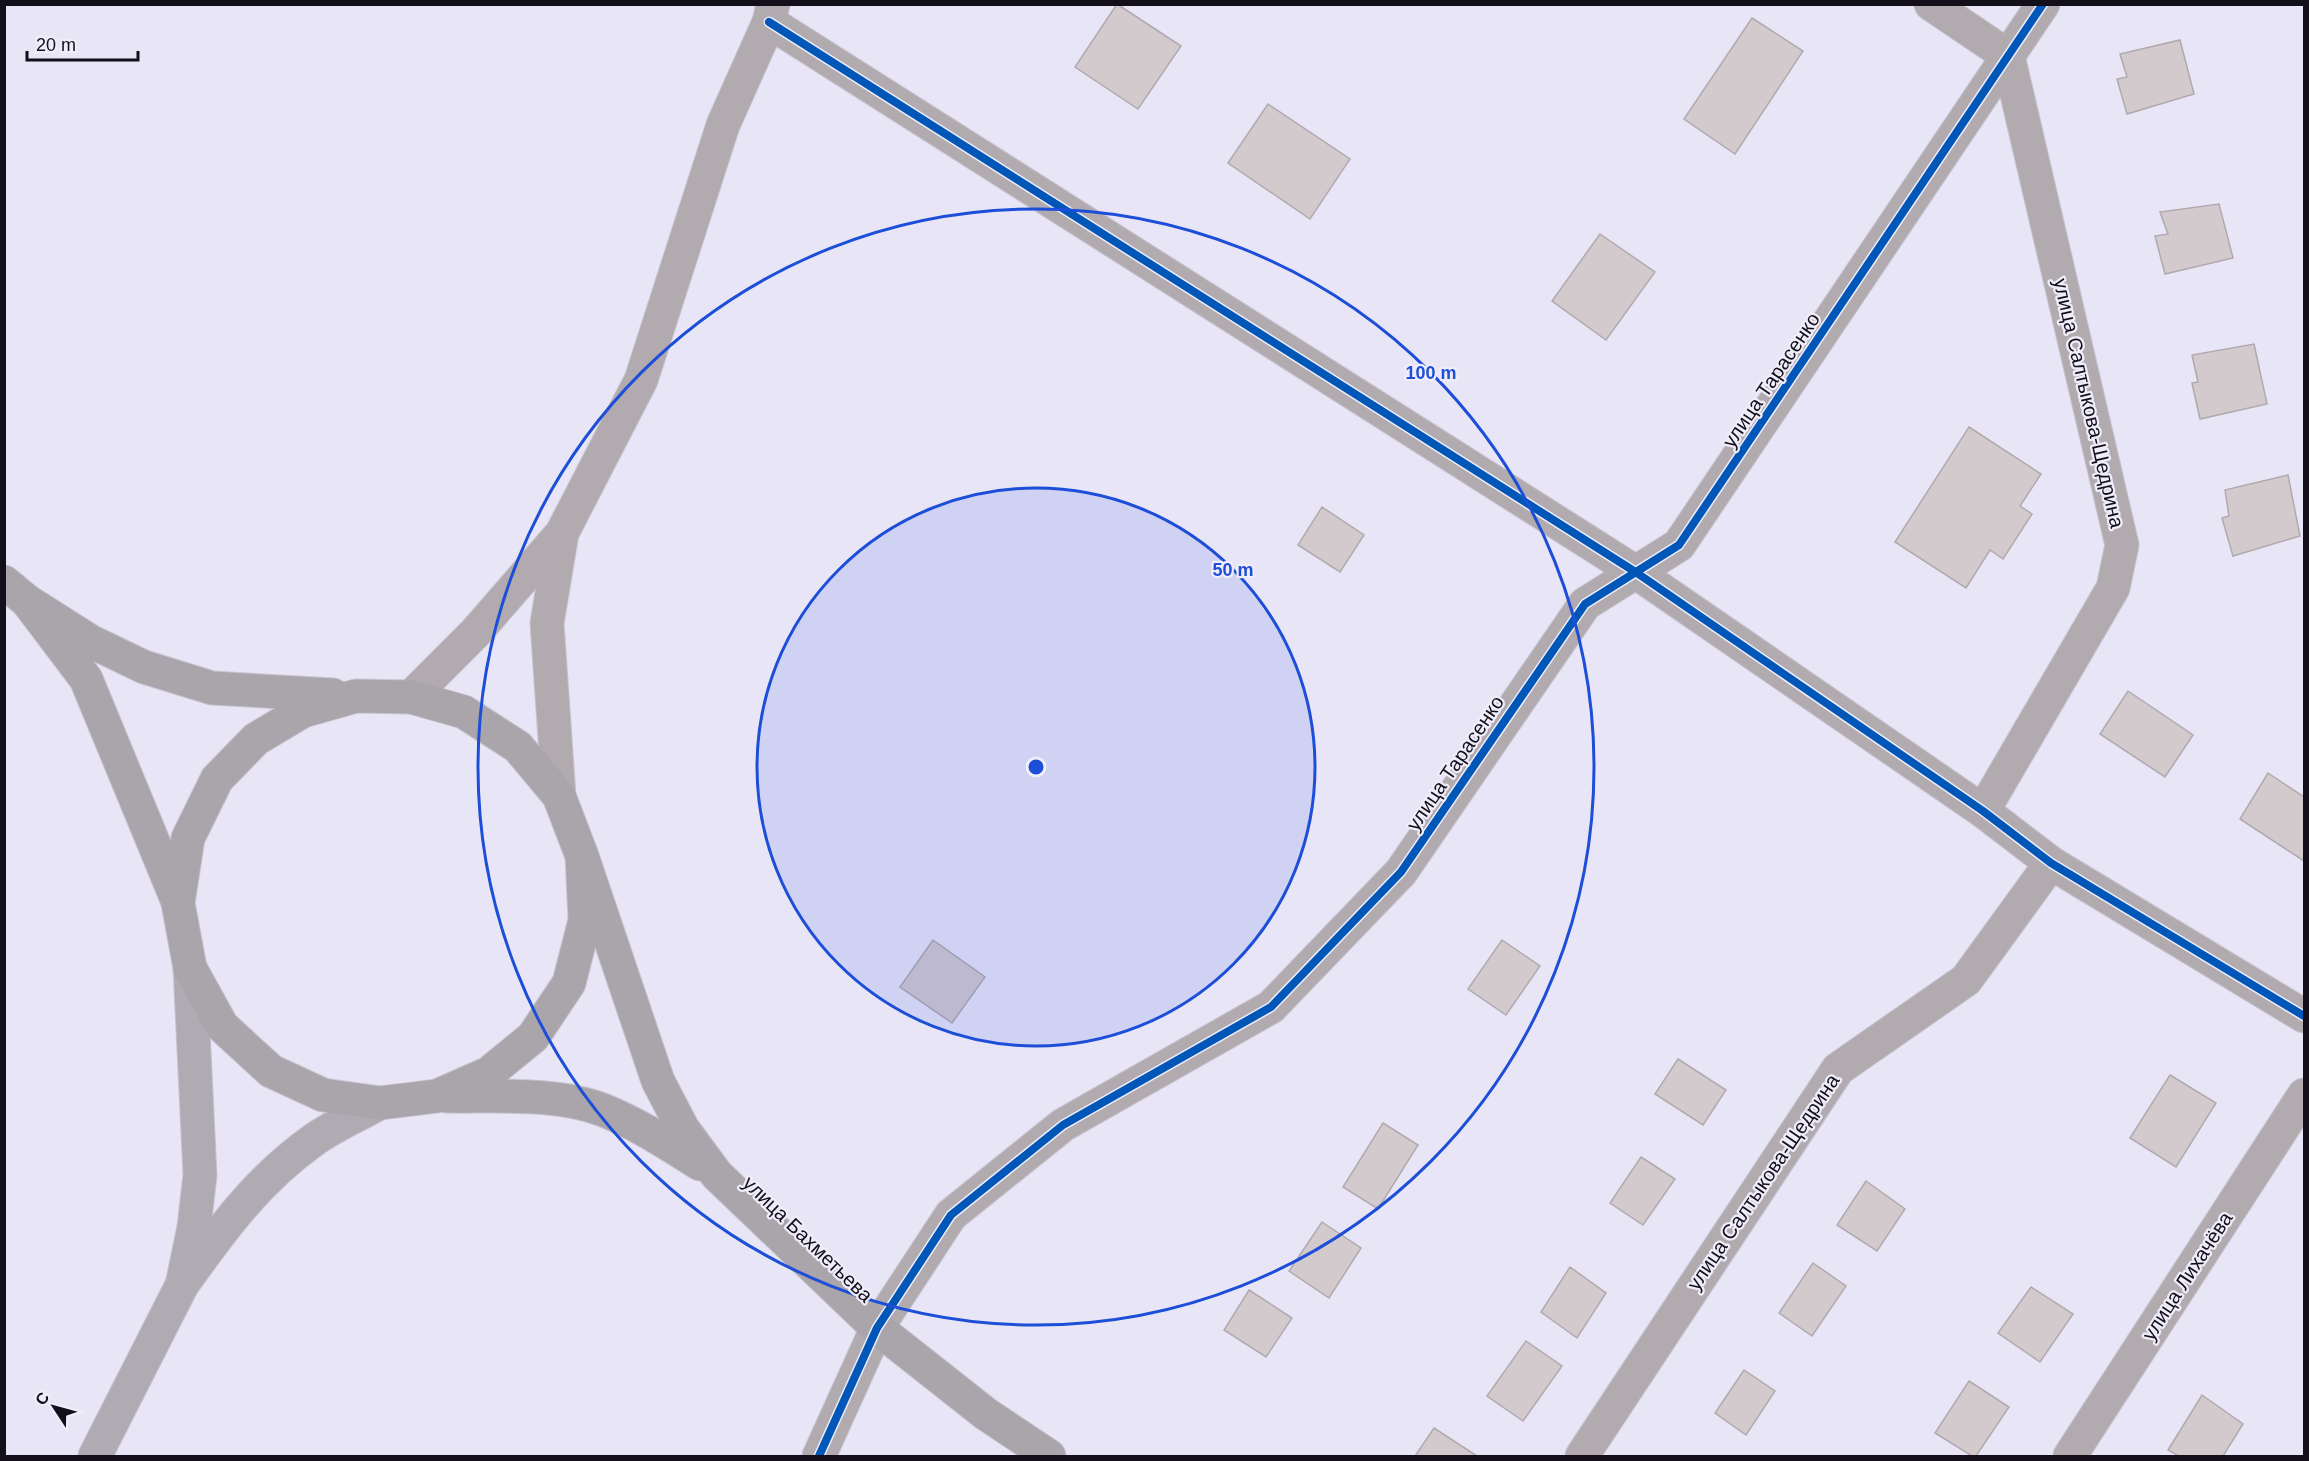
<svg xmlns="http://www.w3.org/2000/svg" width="2309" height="1461" font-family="Arial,sans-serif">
<rect width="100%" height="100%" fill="#e8e5f6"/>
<!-- building -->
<g fill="#d3cace" stroke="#b0a9ae" stroke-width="1.5">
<path d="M1117,4L1181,46L1138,109L1075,67Z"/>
<path d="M1752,18L1803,51L1735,154L1684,119Z"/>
<path d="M2180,40L2194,94L2127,114L2117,79L2127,77L2120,54Z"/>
<path d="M1268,104L1350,159L1310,219L1228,163Z"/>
<path d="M2219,204L2233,258L2165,274L2155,236L2168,234L2160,212Z"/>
<path d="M1600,234L1655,272L1606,340L1552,301Z"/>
<path d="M2254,344L2267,404L2200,419L2192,383L2198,382L2192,355Z"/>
<path d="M1969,427L2041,474L2020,506L2032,514L2003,559L1990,550L1966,588L1895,542Z"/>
<path d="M2288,475L2300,536L2233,556L2222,518L2229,516L2225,490Z"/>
<path d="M1322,507L1364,535L1340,572L1298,545Z"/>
<path d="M2128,691L2193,735L2165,777L2100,734Z"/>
<path d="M2268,773L2304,797V861L2240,819Z"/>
<path d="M933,940L985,977L952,1023L900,987Z"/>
<path d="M1502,940L1540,966L1506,1015L1468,989Z"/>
<path d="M1678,1059L1726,1090L1703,1125L1655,1094Z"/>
<path d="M2170,1075L2216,1103L2176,1167L2130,1138Z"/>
<path d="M1383,1123L1418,1145L1378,1209L1343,1187Z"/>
<path d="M1641,1157L1675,1179L1643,1225L1610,1203Z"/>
<path d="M1866,1181L1905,1209L1877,1251L1837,1225Z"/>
<path d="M1322,1222L1361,1248L1329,1298L1289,1271Z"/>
<path d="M1813,1263L1846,1286L1812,1336L1779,1313Z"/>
<path d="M1570,1267L1606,1293L1577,1338L1541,1312Z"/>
<path d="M2031,1287L2073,1314L2040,1362L1998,1333Z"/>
<path d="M1249,1290L1292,1318L1266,1357L1224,1330Z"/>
<path d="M1526,1341L1562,1366L1523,1421L1487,1396Z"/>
<path d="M1744,1370L1775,1391L1746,1435L1715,1413Z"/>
<path d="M1969,1381L2009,1407L1976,1456H1972L1935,1433Z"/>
<path d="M2202,1395L2243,1424L2223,1456H2179L2168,1450Z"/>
<path d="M1434,1428L1477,1456H1415Z"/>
</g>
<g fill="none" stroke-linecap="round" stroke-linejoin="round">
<!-- street casing -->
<g stroke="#c7c4d1" stroke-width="35">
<g id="street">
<path d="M1931,4L2008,56L2122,545L2113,588L1983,811"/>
<path d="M769,22L1637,573L1983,811L2051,863L2304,1016"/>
<path d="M562,533L641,380L723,125L769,22L773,4"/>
<path d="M411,697L476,632L562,533L547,623L559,796"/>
<path d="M819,1456L877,1328L951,1215L1063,1125L1271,1007L1401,872L1585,604L1679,545L2043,4"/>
<path d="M1582,1456L1838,1069L1966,980L2051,863"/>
<path d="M2070,1456L2304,1095"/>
</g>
</g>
<!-- secondary casing -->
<g stroke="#c7c4d1" stroke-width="35">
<g id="secondary">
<path d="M190,968L200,1175L194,1227L182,1285C222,1229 257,1180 315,1139C335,1125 358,1115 380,1103"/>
<path d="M95,1456L182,1285"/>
</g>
</g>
<!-- primary casing -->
<g stroke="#c7c4d1" stroke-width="35">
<g id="primary">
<path d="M4,582L27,601"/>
<path d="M582,856L585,920L569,983L533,1037L489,1073L437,1096L380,1103L323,1095L271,1071L222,1026L190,968L178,903L188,838L217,779L256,739L303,711L356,696L411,697L464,712L518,747L559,796L582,856L658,1081L683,1129L717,1175L877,1328L986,1414L1049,1456"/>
<path d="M178,902L86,679L27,601L90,641L144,667L212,688L333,695"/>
<path d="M446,1096C495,1097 557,1092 603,1110C638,1124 668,1144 700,1164"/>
</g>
</g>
<!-- street -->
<use href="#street" stroke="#b1abb0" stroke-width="33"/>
<!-- secondary -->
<use href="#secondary" stroke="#b0abb2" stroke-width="33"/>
<!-- primary -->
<use href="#primary" stroke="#aaa4ab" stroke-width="33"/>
<!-- cycleway casing -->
<g stroke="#f0edfb" stroke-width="11">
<g id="cycleway">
<path d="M769,22L1637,573L1983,811L2051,863L2304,1016"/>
<path d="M819,1456L877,1328L951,1215L1063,1125L1271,1007L1401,872L1585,604L1679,545L2043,4"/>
</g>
</g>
<!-- cycleway -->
<use href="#cycleway" stroke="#0057b8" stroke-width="8"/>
</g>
<!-- distance rings -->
<circle cx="1036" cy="767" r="279" fill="#1d4ed8" fill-opacity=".12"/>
<g fill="none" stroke="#1d4ed8" stroke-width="3">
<circle cx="1036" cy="767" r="279"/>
<circle cx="1036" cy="767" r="558"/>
</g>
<g text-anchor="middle" stroke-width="4.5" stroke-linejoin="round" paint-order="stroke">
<!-- street labels -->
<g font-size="20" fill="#120f1a" stroke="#f0edfb">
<text transform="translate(1771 380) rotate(-56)" y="7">улица Тарасенко</text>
<text transform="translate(2089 403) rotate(77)" y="7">улица Салтыкова-Щедрина</text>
<text transform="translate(1455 763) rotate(-56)" y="7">улица Тарасенко</text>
<text transform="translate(1763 1182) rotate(-56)" y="7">улица Салтыкова-Щедрина</text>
<text transform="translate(808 1239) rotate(44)" y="7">улица Бахметьева</text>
<text transform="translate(2187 1276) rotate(-57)" y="7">улица Лихачёва</text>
</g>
</g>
<circle cx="1036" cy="767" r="9" fill="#1d4ed8" stroke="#f0edfb" stroke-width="3"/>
<g font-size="18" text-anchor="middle" font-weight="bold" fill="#1d4ed8" stroke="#f0edfb" stroke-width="4.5" stroke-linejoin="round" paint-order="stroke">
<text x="1431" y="379">100 m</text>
<text x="1233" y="576">50 m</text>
</g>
<!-- border -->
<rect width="2309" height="1461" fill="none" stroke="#120f1a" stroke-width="12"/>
<!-- north arrow -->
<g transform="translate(54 1407) rotate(306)" stroke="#f0edfb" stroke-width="4.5" paint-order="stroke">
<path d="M0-4.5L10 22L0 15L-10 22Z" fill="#120f1a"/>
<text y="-9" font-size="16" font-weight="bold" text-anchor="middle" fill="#120f1a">С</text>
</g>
<!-- scale -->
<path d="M27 51v9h111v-9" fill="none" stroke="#120f1a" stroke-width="3"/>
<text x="36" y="51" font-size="18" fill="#120f1a" stroke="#f0edfb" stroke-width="4.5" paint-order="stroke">20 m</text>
</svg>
